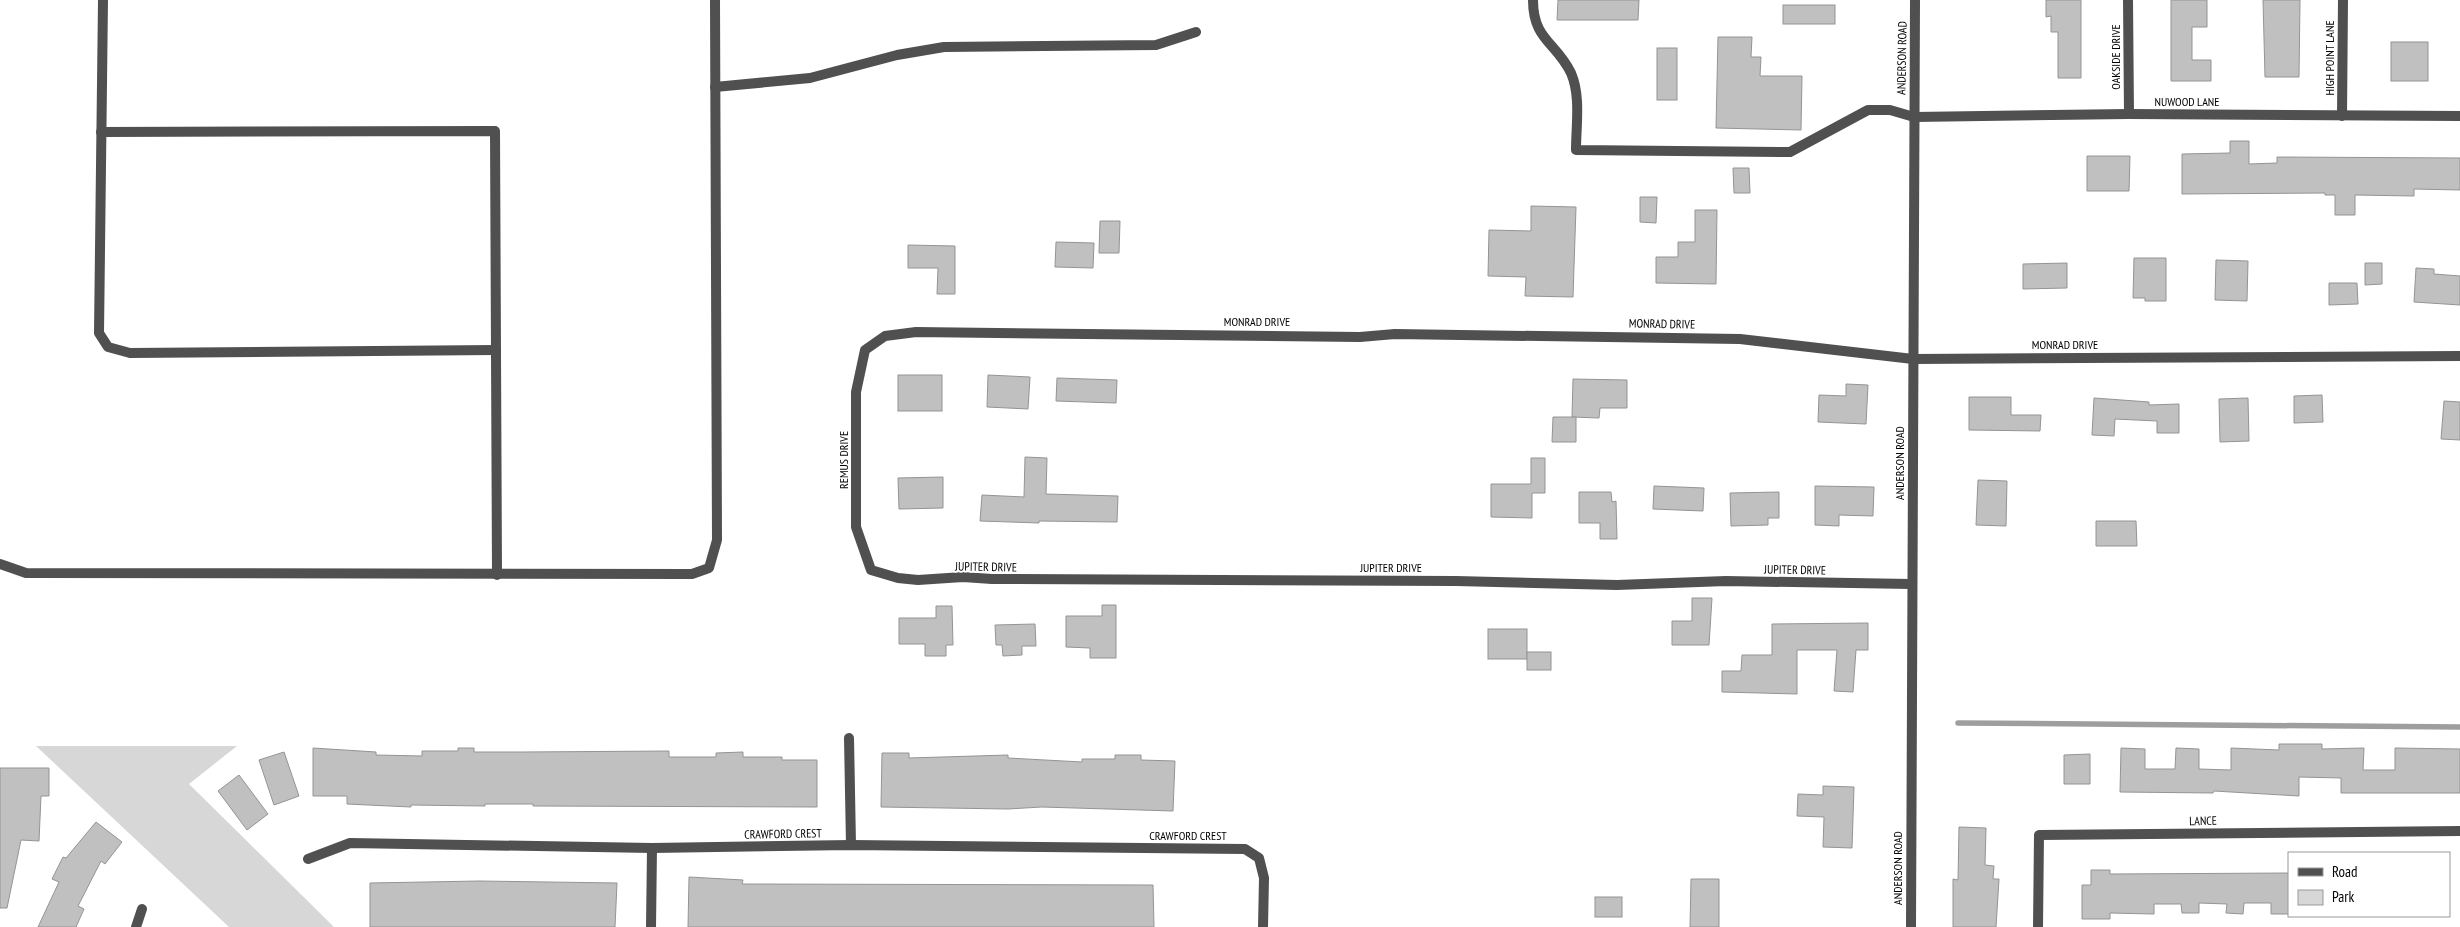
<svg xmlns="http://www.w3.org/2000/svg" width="2460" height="927" font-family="'PT Sans Narrow',sans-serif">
<rect width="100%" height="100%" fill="#fff"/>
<!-- green -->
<path fill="#d7d7d7" d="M36,746H237L189,784L334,927H229Z"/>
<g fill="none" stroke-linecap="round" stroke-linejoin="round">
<!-- stream -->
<path stroke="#9e9e9e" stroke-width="5.5" d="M1958,723L2460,727"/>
</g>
<!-- building -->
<g fill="#c0c0c0" stroke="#949494">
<path d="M1558,0H1639L1638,20H1557Z"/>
<path d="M2046,0H2081V78H2058V32H2051V16L2046,17Z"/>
<path d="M2171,0H2207V27H2192V60H2211V81H2171Z"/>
<path d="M2263,0H2300L2299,77H2265Z"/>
<rect x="1783" y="5" width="52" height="19"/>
<path d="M1718,37H1752L1751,57H1761L1760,76H1802L1801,130L1716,128Z"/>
<rect x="2391" y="42" width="37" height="39"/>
<rect x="1657" y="48" width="20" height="52"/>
<path d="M2230,141H2249V164L2277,163V157L2460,158V190L2414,189V196L2355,195V215H2335V195H2325V193L2182,194V154L2230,153Z"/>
<path d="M2087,156H2130L2129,191H2087Z"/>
<path d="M1733,168H1749L1750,193H1734Z"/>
<path d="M1640,197H1657L1656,223L1640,222Z"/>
<path d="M1531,206L1576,207L1573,297L1525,296L1526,277L1488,276L1489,230L1531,231Z"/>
<path d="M1695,210H1717L1716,284L1656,283V257H1678V242H1695Z"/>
<path d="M1100,221H1120L1119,253H1099Z"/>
<path d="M1056,242L1094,243L1093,268L1055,267Z"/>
<path d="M908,245L955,246V294H937L938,268H908Z"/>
<path d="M2134,258H2166V301H2145V298H2133Z"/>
<path d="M2216,260L2248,261L2247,301L2215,300Z"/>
<path d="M2067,263V288L2023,289V264Z"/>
<path d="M2365,263H2382V284L2365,285Z"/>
<path d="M2416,268L2434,269V274L2460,276V305L2414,302Z"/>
<path d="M2329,283H2357L2358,304L2329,305Z"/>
<rect x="898" y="375" width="44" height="36"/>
<path d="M988,375L1030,377L1028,409L987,407Z"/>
<path d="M1057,378L1117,380L1116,403L1056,401Z"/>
<path d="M1573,379L1627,380V408H1600L1599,418L1572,417Z"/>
<path d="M1846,384L1868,385L1866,424L1818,422L1819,395L1846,396Z"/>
<path d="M2322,395L2323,422L2294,423V396Z"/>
<path d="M1969,397H2011V415H2041L2040,431L1969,430Z"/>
<path d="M2094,398L2149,402V405L2179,404V433H2157V421L2115,419L2114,436L2092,435Z"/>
<path d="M2248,398L2249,441L2220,442L2219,399Z"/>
<path d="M2444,401L2460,402V440L2441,439Z"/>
<path d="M1553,417H1576V442H1552Z"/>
<path d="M1025,457L1047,458L1046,494L1118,496L1117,522L1039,521V523L980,521L982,495L1024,497Z"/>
<path d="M1531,458H1545V493H1532V518L1491,517V484H1531Z"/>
<path d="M943,477V508L899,509L898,478Z"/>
<path d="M1978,480L2007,481L2006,526L1976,525Z"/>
<path d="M1654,486L1704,488L1703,511L1653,509Z"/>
<path d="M1815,486L1874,487L1873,516L1839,515V526L1815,525Z"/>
<path d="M1579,492H1611L1612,502L1616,501L1617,539H1600V523H1579Z"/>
<path d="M1779,492V518H1768V525L1731,526L1730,493Z"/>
<path d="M2096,521H2136L2137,546H2096Z"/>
<path d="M1692,598H1712L1709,645H1672V621H1692Z"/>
<path d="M1102,605H1116V658H1090V648L1066,647V616H1102Z"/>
<path d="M936,606H952L953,645H946V656H925V644H899V618H936Z"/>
<path d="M1868,623V650H1856L1853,692L1834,691L1837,650H1797V694L1722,692V671H1741L1742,655H1772V624Z"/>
<path d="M1035,624L1036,646H1022V655L1003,656L1002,645H996L995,625Z"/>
<rect x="1488" y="629" width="39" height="30"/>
<rect x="1527" y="652" width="24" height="18"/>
<path d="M2279,744H2322V749L2364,748L2363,770H2395V748L2460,749V793H2341V778L2299,777V796L2214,791L2213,793L2120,792L2121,748L2145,749V769H2175L2176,748L2199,749V769L2231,770V748L2279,750Z"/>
<path d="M313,748L376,752V755L422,756V751H458V748H474V752H522L669,751V757H716V753L743,752V757H782V760H817V807L533,806V804H485V806L411,805V807L347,804V796H313Z"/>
<path d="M284,752L299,796L274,805L259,760Z"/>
<path d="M882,753H909V758L1008,755V758L1082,762V759H1115V755H1141V760L1175,761L1173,811L1042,807L1008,809L881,807Z"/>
<path d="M2090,754V784H2064V755Z"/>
<path d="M0,768H49V796H41L39,841L21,840L7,908H0Z"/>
<path d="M239,775L268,814L247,830L218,791Z"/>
<path d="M1823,786L1854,787L1852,848L1823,847L1824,817L1797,816L1798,794L1823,795Z"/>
<path d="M96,822L122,842L105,864L101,861L78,906L84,909L76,927H38L59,882L52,879L63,857L66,858Z"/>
<path d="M1959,827L1986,828L1985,865L1994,866L1993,879H1999L1996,927H1953V879L1958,880Z"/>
<path d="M2091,870H2110V874L2289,873V914H2271V903H2244L2243,914L2226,913L2227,904L2199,903V913H2182L2181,904H2154V914L2110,913V919H2082V885H2091Z"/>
<path d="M689,877L743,880L742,884L1153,885L1154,927H688Z"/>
<path d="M1691,879H1719V927H1690Z"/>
<path d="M479,881L617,883L615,927H370V883Z"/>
<rect x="1595" y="897" width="27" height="20"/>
</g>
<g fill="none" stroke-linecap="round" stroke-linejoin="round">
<!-- service -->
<path stroke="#505050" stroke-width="10" d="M1533,0C1533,40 1556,42 1571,73C1581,96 1576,126 1576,150L1790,152L1868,110H1890L1914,117"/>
<!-- minor -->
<g stroke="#505050" stroke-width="10">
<path d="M103,0L99,333L108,347L130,353L496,350"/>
<path d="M2128,0L2129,114"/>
<path d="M715,87L810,78L897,55L944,47L1156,45L1196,32"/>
<path d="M2342,116L2343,0"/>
<path d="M1914,117L2129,114L2460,116"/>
<path d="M101,132L495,131L497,575"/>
<path d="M0,564L26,573L692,574L709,568L717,540L715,0"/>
<path d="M1911,584L1726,581L1617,585L1456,581L992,579L963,577L918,580L898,578L871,570L856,527V392L865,350L885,336L916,332L1360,337L1395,334L1740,339L1913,359L2460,356"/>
<path d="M849,738L851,845"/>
<path d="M308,859L350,843L652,848L851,845L1245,849L1259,858L1264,878L1263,927"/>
<path d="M136,927L142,909"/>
<path d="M651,927L652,848"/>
<path d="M2038,927L2039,835L2460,831"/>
</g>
<!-- tertiary -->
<path stroke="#505050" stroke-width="10" d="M1911,927L1915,0"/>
</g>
<g text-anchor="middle" stroke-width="4" stroke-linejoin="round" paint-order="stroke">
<!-- street labels -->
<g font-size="12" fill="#000" stroke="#fff">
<text transform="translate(2116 57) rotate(-90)" y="4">OAKSIDE DRIVE</text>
<text transform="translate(1902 58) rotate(-89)" y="4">ANDERSON ROAD</text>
<text transform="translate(2330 58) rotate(-90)" y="4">HIGH POINT LANE</text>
<text x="2187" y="106">NUWOOD LANE</text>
<text x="1257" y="326">MONRAD DRIVE</text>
<text transform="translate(1662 324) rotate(1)" y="4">MONRAD DRIVE</text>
<text x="2065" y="349">MONRAD DRIVE</text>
<text transform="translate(844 460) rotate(-90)" y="4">REMUS DRIVE</text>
<text transform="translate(1900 463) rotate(-90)" y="4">ANDERSON ROAD</text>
<text transform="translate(986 567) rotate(1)" y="4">JUPITER DRIVE</text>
<text x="1391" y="572">JUPITER DRIVE</text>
<text transform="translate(1795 570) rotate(1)" y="4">JUPITER DRIVE</text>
<text transform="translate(2203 821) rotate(-1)" y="4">LANCE</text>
<text transform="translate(783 834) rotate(-1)" y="4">CRAWFORD CREST</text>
<text x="1188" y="840">CRAWFORD CREST</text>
<text transform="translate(1898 868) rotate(-90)" y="4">ANDERSON ROAD</text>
</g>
</g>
<!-- legend -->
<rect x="2288" y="852" width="162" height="65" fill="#ffffff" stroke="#999999"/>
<rect x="2298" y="868" width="25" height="8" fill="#505050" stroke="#999999"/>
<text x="2332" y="877" font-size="15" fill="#000000">Road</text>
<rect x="2298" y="890" width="25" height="15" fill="#d7d7d7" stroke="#999999"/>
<text x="2332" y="902" font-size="15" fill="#000000">Park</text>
</svg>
